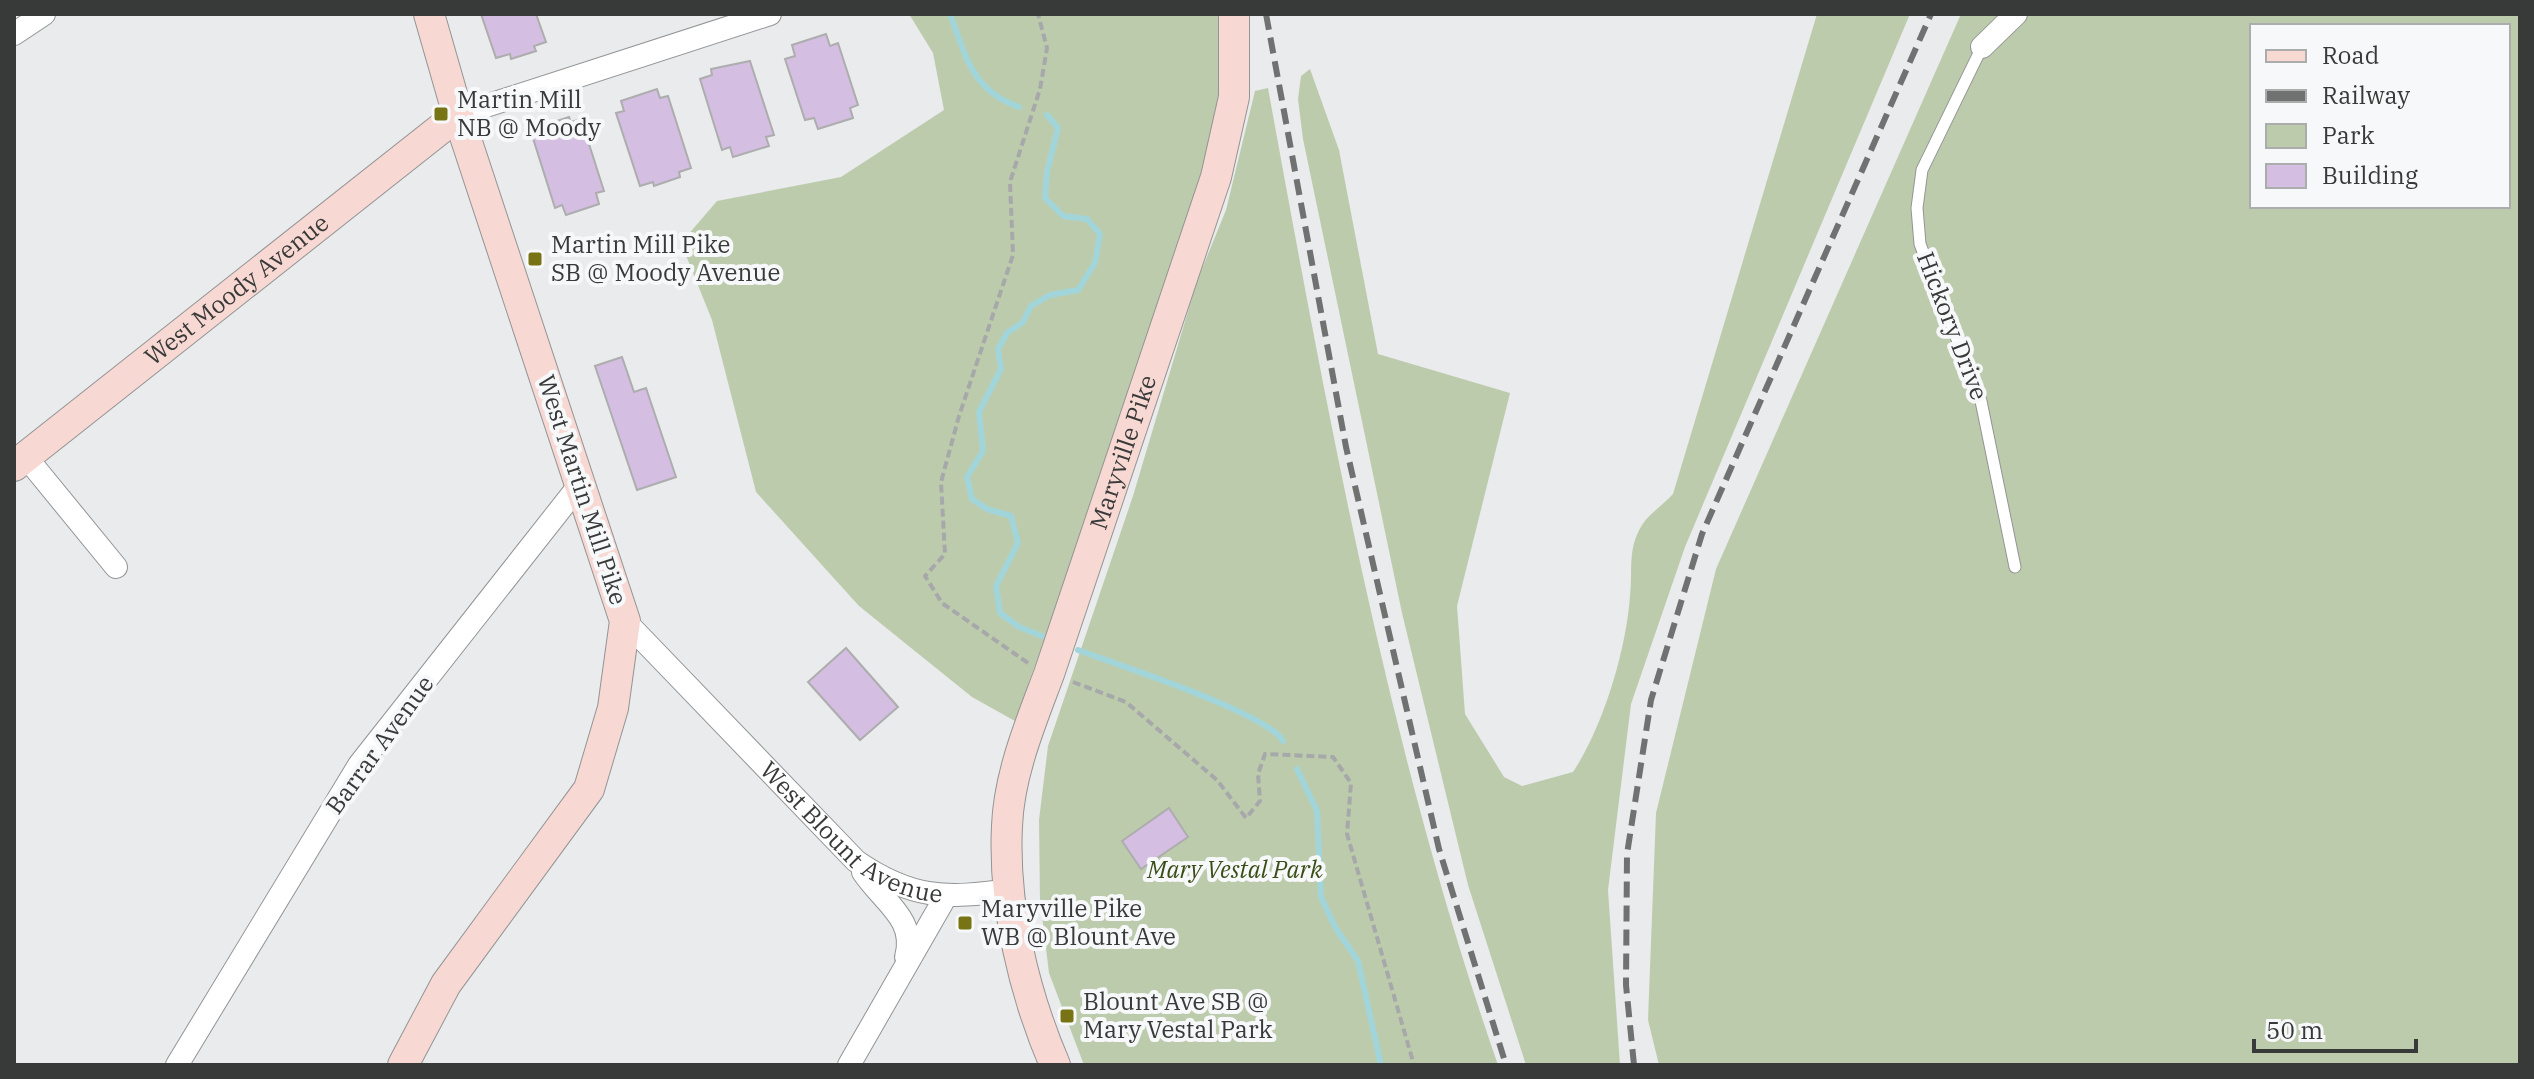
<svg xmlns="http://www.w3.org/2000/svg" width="2534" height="1079" font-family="'IBM Plex Serif',serif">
<rect width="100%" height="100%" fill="#e9ebec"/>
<!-- green -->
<g fill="#bdcbad" fill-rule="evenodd">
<path d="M909,14H1218L1223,100L1211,149L1078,546L1015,721L972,697L859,606L756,492L712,320L681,243L717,201L841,177L944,110L933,53Z"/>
<path d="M1817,14H1910L1685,547L1631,704L1608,890L1620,1065H1526L1468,885L1402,613L1303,139L1298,99L1301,76L1310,69L1339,150L1378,354L1510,393L1457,606L1465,714L1504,777L1522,786L1573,772C1603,727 1626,651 1630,596C1633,571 1627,549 1642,525C1649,514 1664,504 1673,494Z"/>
<path d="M1961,14H2520V1065H1659L1648,1020L1656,813L1716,569ZM2252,26H2508V206H2252Z"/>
<path d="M1268,88C1328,417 1388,749 1498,1065H1084L1049,973L1040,899L1039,820L1048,746L1133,496L1197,281L1226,210L1255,91Z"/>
</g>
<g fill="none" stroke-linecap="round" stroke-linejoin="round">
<!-- stream -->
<g stroke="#a1d5da" stroke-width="6">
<path d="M950,14C966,56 972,91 1019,107"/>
<path d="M1042,636L1019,627L1000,613L996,586L1018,543L1011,516L987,509L972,499L967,477L983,451L979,412L1001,369L998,349L1007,333L1023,322L1031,306L1050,295L1078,290L1095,263L1100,234L1087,219L1063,216L1045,198L1047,172L1058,128L1047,115"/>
<path d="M1078,650C1115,664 1268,713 1283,741"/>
<path d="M1297,769L1317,811L1321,897L1335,927L1358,961L1381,1065"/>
</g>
</g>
<!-- building -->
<g fill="#d4bee2" stroke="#adadae" stroke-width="2">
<path d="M481,14H536L546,42L534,46L536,51L511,59L510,54L496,58Z"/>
<path d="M826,34L830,46L838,43L858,105L850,108L853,118L818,129L814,118L805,120L785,59L795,56L792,45Z"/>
<path d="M750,61L774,135L766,137L769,146L733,157L730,147L722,150L700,79L712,75L711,69Z"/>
<path d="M657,89L660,98L668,96L691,168L679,172L680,177L654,186L653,182L640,186L616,113L624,111L621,101Z"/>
<path d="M569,117L571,122L581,119L604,191L596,193L599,204L566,215L562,205L555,208L532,135L543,131L541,126Z"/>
<path d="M622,357L634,392L646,388L676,477L637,490L595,366Z"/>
<path d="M846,648L898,707L860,740L808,682Z"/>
<path d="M1169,808L1188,837L1141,869L1122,841Z"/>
</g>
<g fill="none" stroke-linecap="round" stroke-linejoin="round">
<!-- lane casing -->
<g stroke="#939495" stroke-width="13">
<path id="lane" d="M1982,47L1922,170L1917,208L1920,244L1981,401L2015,567"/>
</g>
<!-- street casing -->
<g stroke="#939495" stroke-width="24">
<g id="street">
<path d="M14,34L44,14"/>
<path d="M1982,47L2016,14"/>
<path d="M458,115L770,14"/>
<path d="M26,457L116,567"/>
<path id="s1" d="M625,621L856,861C911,899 946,899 1010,890"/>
<path d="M863,872C882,901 917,919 906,957"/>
<path d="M177,1065L359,765L581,483"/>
<path d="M849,1065L946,896"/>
</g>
</g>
<!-- secondary casing -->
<g stroke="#939495" stroke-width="32">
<g id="secondary">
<path id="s2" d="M14,466L458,115"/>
<path d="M403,1065L446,984L589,789L613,708L625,621L458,115L429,14"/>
<path id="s3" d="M1055,1065C1024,993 1003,906 1007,826C1009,774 1031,722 1049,674L1216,177L1234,97V14"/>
</g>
</g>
<!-- path -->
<g stroke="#a6a8a9" stroke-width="4" stroke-dasharray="8 4" stroke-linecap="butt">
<path d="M1028,663L942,603L925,576L945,554L941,482L959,416L1013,255L1010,182L1040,89L1047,48L1038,14"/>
<path d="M1073,682L1126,702L1217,780L1246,818L1260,801L1258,774L1265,754L1333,757L1351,783L1347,834L1414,1065"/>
</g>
<!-- lane -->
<use href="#lane" stroke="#fff" stroke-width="11"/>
<!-- street -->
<use href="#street" stroke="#fff" stroke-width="22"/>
<!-- secondary -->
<use href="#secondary" stroke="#f8d8d2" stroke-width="30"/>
<!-- rail -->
<g stroke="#707272" stroke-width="6" stroke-dasharray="16 8" stroke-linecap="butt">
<path d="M1266,14L1346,447L1439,849L1506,1065"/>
<path d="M1634,1065L1626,985L1627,854L1651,700L1702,534L1931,14"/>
</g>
</g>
<!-- markers -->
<g fill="#787315" stroke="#f7f8f9" stroke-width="3">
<rect x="433" y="106" width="16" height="16" rx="4"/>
<rect x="527" y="251" width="16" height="16" rx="4"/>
<rect x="957" y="915" width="16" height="16" rx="4"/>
<rect x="1059" y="1008" width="16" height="16" rx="4"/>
</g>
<g text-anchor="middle" stroke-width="8" stroke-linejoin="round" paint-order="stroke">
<!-- poi labels -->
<g font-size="24" fill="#383939" stroke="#f7f8f9" text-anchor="start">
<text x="457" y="108">Martin Mill<tspan x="457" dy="28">NB @ Moody</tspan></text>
<text x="551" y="253">Martin Mill Pike<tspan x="551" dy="28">SB @ Moody Avenue</tspan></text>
<text x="981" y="917">Maryville Pike<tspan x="981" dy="28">WB @ Blount Ave</tspan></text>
<text x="1083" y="1010">Blount Ave SB @<tspan x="1083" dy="28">Mary Vestal Park</tspan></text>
</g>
<!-- street labels -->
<g font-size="24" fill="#383939" stroke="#f7f8f9">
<text dy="8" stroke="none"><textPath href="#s2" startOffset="284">West Moody Avenue</textPath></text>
<text transform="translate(1952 326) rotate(69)" y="8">Hickory Drive</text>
<text dy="8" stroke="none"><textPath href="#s3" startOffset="638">Maryville Pike</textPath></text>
<text transform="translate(582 490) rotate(72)" y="8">West Martin Mill Pike</text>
<text transform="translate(380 745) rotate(-54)" y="8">Barrar Avenue</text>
<text dy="8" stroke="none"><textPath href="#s1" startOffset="314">West Blount Avenue</textPath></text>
</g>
<!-- park labels -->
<g font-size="24" font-style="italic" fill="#394e17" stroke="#f7f8f9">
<text x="1235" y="878">Mary Vestal Park</text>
</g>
</g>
<!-- border -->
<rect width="2534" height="1079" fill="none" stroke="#383939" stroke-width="32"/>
<!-- legend -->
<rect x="2250" y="24" width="260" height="184" fill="#f7f8f9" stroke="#abacac" stroke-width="2"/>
<rect x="2266" y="50" width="40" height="12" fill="#f8d8d2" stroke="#abacac" stroke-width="2"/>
<text x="2322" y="64" font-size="24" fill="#383939">Road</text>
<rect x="2266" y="90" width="40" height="12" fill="#707272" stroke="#abacac" stroke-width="2"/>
<text x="2322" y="104" font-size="24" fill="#383939">Railway</text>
<rect x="2266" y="124" width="40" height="24" fill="#bdcbad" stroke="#abacac" stroke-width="2"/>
<text x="2322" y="144" font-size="24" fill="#383939">Park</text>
<rect x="2266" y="164" width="40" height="24" fill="#d4bee2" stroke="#abacac" stroke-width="2"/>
<text x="2322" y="184" font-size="24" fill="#383939">Building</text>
<!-- scale -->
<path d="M2254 1039v12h162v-12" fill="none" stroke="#383939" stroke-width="4"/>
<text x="2266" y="1039" font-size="24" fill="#383939" stroke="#f7f8f9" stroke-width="6" paint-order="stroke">50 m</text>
</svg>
